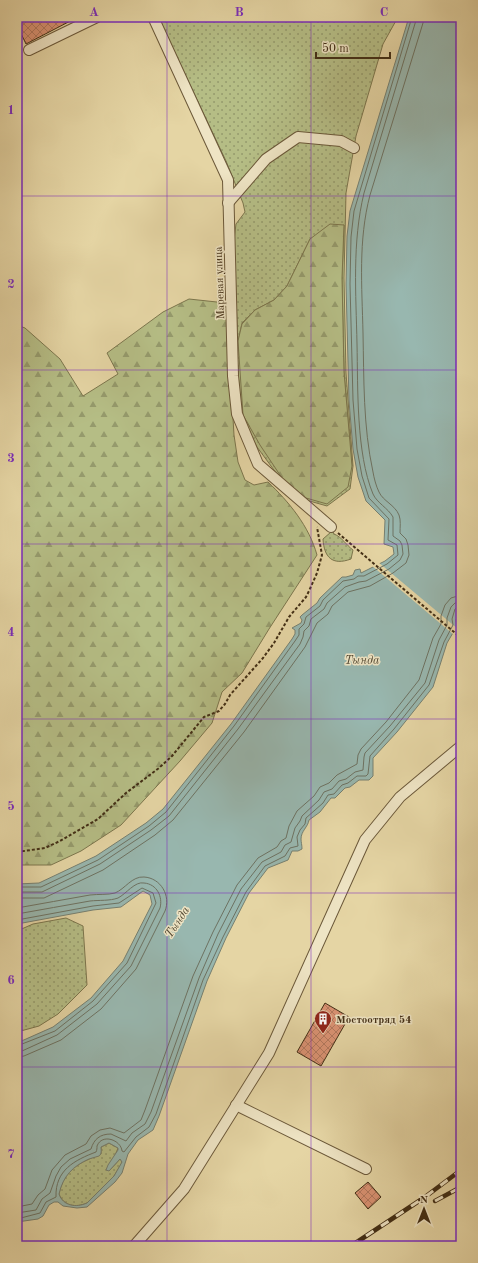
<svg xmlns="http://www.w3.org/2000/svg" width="478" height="1263" font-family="'Old Standard TT',serif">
<defs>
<pattern id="grass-dots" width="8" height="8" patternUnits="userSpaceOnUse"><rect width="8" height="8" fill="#b5bd85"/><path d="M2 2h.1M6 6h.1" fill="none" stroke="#959a6c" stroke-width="1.8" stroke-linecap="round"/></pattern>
<pattern id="forest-firs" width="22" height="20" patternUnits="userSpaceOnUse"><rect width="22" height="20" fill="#b5bd85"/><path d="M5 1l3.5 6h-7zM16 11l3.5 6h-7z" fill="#959a6c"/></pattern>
<pattern id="building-cross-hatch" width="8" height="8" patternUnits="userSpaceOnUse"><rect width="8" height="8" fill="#da9273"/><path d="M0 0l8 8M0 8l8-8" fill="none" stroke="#b2785d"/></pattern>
</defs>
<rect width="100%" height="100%" fill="#e5d5a4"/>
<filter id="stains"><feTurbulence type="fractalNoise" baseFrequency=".005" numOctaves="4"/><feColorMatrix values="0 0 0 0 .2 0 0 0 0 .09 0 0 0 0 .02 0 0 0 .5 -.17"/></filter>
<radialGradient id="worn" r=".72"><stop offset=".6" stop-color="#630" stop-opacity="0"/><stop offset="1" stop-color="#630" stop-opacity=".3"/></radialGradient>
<!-- grass -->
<g fill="url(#grass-dots)" stroke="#7c764d" fill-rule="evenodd">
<path d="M158,17H398L383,44L356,136L346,193L344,278L346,373L353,466L350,489L327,506L306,500L285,485L257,447L241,415L236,341L237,324L234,240L236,224L245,212L243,203L226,161ZM344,225L342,278L344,372L352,466L238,341L242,323L255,310L274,300L287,286L310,239Z"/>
<path d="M331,532H333L334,534C342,537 346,545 353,550L351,559C332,566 324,557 323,539Z"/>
<path d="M66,918L83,926L87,985L58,1014L39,1026L17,1032V931L33,924Z"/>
<path d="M109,1143L118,1148L109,1171L120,1159H121L122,1163L114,1176L87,1203C76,1208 63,1206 59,1194C64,1169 79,1163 101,1154V1147Z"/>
</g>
<!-- forest -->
<g fill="url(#forest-firs)" stroke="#7c764d">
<path d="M330,224L344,225L342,278L344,372L352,466L348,487L327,504L306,498L286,484L260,445L243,415L238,341L242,324L255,310L274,300L287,286L310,239Z"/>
<path d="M189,299L226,303L234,435L238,462L245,480L254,485L268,482C289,502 309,526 317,555L269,629L242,673L222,692L212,723L180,761L121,825L81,851L51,865H17V325L25,328L60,359L83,396L118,374L107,353L163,312Z"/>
</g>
<!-- water -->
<path fill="#98b7af" stroke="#768071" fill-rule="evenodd" d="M409,17H461V606L456,620L457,626L447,643L433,687L397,732L373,758V776L369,780H359L350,787L345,788L335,798H331L320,812L309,820C308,827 301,831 301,839C301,842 302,845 302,849L298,851H292L288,860L268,868L249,893L226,938L207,981L159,1116L153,1130L138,1140L128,1154L122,1173L115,1182L87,1207L77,1208L63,1206L58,1202H54L49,1205L43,1216L38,1219L17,1222V1043L53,1027L91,998L123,961L152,904L150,895L143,891L121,907L93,910L17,924V884L39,883L96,856L146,823L163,809L231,724L292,639L295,634V630L292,628L301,623L302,620L300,617L302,615L317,603L320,598L342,577H346L353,575L355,570L360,569L361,573L385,561L394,554L393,547L384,544L385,520L366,501L358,477L353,449L349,401L346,284L347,236L350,211ZM109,1143L118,1148V1150L108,1165L106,1170L109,1171L120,1159L122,1162L114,1176L87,1203C76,1208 63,1206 59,1194C63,1176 73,1166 89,1159C92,1158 96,1157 99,1156C102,1154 101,1150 101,1147Z"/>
<!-- pier -->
<path fill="#e5d5a4" d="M378,562L458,629L454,635L371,565Z"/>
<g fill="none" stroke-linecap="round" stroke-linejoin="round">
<!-- shore -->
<g stroke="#6d7262" stroke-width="1">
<path d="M17,887H41L98,860L149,826L166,812L234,726L295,641L299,635V629L304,624L306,617L320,606L323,600L343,581L354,579L358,576H364L387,564L398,555L397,545L388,540L389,519L369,498L362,476L357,449L353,400L350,284L351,237L354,211L412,17"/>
<path d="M17,892H42L100,864L151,830L169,816L238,729L300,644L303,637L304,631L309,626L311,619L324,609L327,603L345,587L359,582L366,581L389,569L400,560L403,554L402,545L400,541L393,536V517C388,508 377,503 373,494C356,453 358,388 357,344C356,293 352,243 364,193L417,17"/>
<path d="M17,898H44L103,870L155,835L173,820L244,732L305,647L317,623L328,614L332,606L348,592L370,586L393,573L406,563L409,555L408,545L406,539L400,533C400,527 401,520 399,515C395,505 383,501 379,492C376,486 374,478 373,472C363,426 364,379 363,333C362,286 358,241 370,195L423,23L424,17"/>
<path d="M17,908C41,904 66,899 90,895C98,894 108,895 115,893C125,889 132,876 144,877C161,878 171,896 165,911L136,969L101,1009L61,1040L24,1056L17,1057"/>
<path d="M17,914C41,910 66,905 90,901C99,900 110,901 118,898C126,894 135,881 144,883C157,884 163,897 160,908L131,966L97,1004L57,1035L22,1051H17"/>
<path d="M17,920L93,906L119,903L142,888L153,893L156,903L127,963L93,1001L55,1031L17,1046"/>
<path d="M17,1207L32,1204L38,1195L45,1189L52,1170L65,1155L86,1144L91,1136L100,1130L110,1128L124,1133L141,1120L145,1110L193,976L213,932L237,885L258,858L277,847L281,841L286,838L289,826L297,811L314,796L320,787L329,783L337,775L357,764L358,755L361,749L386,722L419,680L433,638L441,624V616L445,605L451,598L461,595"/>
<path d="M17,1213L36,1210L42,1199L50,1193L56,1176L61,1167L70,1159L91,1149C94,1139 100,1134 111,1134L126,1141L132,1133L145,1124L151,1112L199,978L218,934L241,889L262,862L281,852L285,845L291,842L295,828L300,821L302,816L319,800L324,792L332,789L339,781L346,779L355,772L363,770L364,757L365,753L390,726L425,683L439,640L447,625V618L451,607L455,603L461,601"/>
<path d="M17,1219L40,1213L46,1202L56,1197C55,1170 75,1160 96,1152C97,1150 97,1148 97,1146C102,1133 121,1140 122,1151L124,1152L136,1137L149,1127L156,1114L203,980L223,937L246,892L265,866L285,856L290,848L298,846L297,837L300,830L305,824L306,818L323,803L328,795L334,794L342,785L348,783L357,776H366L368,774L370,756L394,729L429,685L444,642L453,625L452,619L455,609L458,607L461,606"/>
</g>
</g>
<!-- building -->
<g fill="url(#building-cross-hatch)" stroke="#422e15">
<path d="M32,17H78L26,44L17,25Z"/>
<path d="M325,1003L349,1017L321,1066L297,1052Z"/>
<path d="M368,1182L381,1197L368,1209L355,1193Z"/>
</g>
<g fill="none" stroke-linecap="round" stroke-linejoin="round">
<!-- minor casing -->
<g stroke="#6b5839" stroke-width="12">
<g id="minor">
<path d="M153,17L228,180L233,376L237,414L258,464L331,527"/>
<path d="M29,50L97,17"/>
<path d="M228,203L266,159L298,137L341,141L354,148"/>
<path d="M236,1105L366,1169"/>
<path d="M134,1246L184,1189L269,1053L365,840L400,797L461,746"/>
</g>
</g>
<!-- path -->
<g stroke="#422e15" stroke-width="2" stroke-dasharray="3 2" stroke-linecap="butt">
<path d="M338,533L461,638"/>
<path d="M17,852L45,848L60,841L98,819L126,793L159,768L172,756L204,717L219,711L225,704L230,695L263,658L274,643L289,617L306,597L309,591L317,573L322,555L317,527"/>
</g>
<!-- minor -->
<use href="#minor" stroke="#eee4c4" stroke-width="10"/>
<!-- rail casing -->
<g stroke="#422e15" stroke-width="4.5">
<g id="rail">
<path d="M435,1201L461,1187"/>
<path d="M351,1246L425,1197L461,1170"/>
</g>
</g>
<!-- rail -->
<use href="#rail" stroke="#eee4c4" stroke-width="3" stroke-dasharray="9" stroke-linecap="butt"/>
</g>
<!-- grid -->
<path fill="none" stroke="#7b2cbf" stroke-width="1" stroke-opacity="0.55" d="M167,17V1246M311,17V1246M17,196H461M17,370H461M17,544H461M17,719H461M17,893H461M17,1067H461"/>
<!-- icons -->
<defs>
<g id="building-pin" transform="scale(0.9)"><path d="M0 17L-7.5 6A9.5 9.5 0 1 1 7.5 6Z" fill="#8f2418" stroke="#eee4c4"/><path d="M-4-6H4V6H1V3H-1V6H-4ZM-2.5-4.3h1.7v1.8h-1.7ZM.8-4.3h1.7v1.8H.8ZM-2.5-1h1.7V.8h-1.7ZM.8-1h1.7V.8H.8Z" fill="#fff"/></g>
</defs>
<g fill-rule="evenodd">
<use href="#building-pin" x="323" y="1019"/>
</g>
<g text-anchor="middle" stroke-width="3" stroke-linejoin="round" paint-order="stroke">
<!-- street labels -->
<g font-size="11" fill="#422e15" stroke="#eee4c4">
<text transform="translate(219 283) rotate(-92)" y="4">Маревая улица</text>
</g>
<!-- poi labels -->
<g font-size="11" font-weight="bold" fill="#422e15" stroke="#eee4c4" text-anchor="start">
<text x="336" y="1023">Мостоотряд 54</text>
</g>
<!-- water labels -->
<g font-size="12" font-style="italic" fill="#534934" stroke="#eee4c4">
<text x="362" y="664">Тында</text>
<text transform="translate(177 922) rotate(-57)" y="4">Тында</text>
</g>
</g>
<!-- margin -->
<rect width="478" height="1263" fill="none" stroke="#e5d5a4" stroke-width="44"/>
<!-- north arrow -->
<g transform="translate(424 1209)" stroke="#eee4c4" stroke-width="3" paint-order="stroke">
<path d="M0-3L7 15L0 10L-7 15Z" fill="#422e15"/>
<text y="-6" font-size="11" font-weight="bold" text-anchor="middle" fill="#422e15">N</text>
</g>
<!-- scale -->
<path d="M316 52v6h74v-6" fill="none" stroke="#422e15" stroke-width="2"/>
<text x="322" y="52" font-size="12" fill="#422e15" stroke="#eee4c4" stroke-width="3" paint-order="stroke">50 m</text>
<rect x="22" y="22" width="434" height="1219" fill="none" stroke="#7b2cbf" stroke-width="1.5"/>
<g font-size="13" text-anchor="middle" font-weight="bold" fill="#7b2cbf">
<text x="94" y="16">A</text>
<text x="239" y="16">B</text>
<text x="384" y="16">C</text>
<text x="11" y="114">1</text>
<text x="11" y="288">2</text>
<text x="11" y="462">3</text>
<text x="11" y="636">4</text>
<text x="11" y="810">5</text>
<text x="11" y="984">6</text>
<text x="11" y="1158">7</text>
</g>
<rect width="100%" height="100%" filter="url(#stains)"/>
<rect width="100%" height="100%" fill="url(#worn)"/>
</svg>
